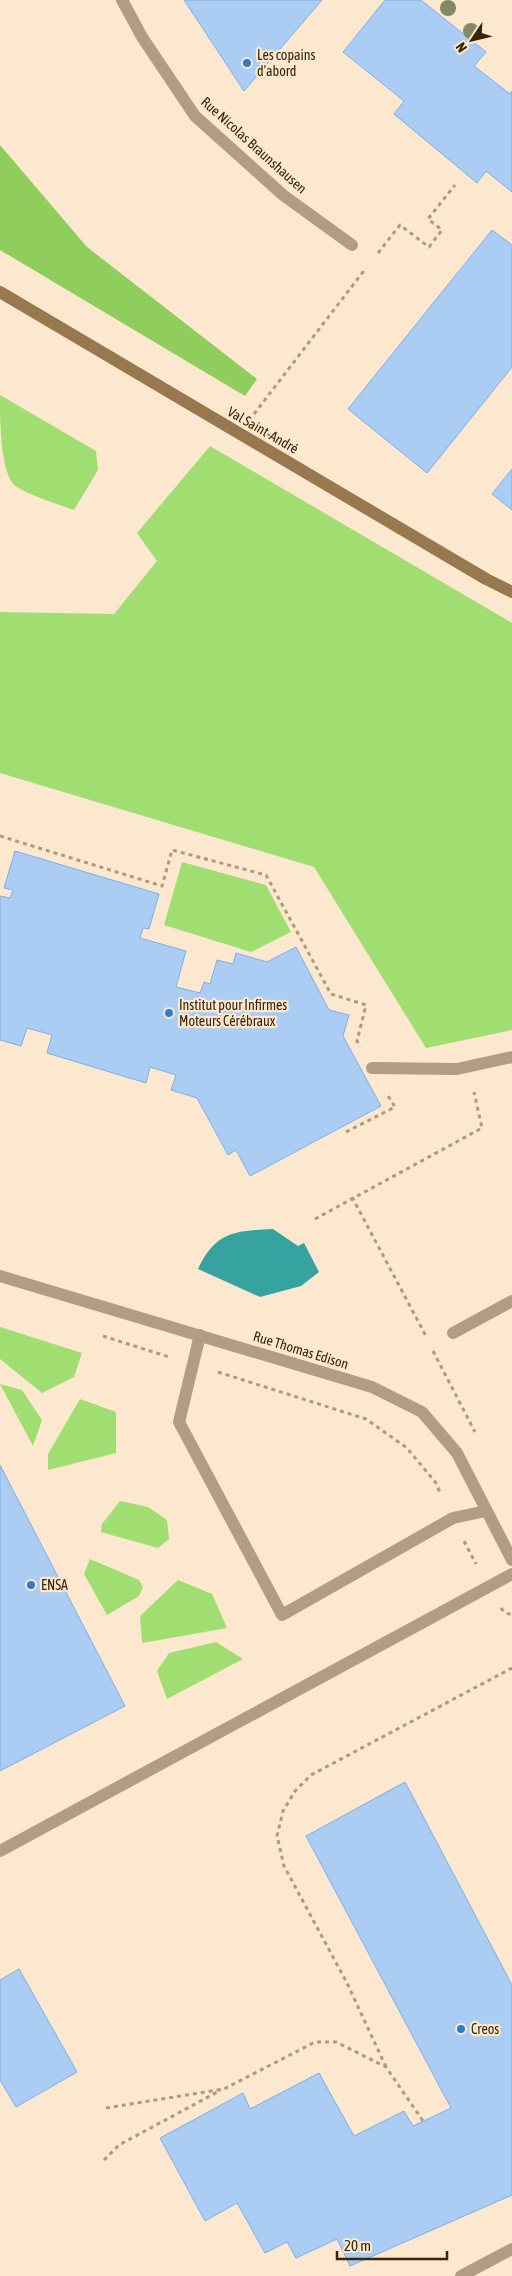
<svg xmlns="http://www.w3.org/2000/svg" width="512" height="2276" font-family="'Asap Condensed',sans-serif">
<rect width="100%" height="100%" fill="#fce8ce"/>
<!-- green -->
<g fill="#a0de71">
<path d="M0,395L96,451L98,470L74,510C60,505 22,493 13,484C0,466 0,420 0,395Z"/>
<path d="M210,446L512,623V1030L426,1048L314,867L0,773V612L114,614L157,561L137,533Z"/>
<path d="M182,862L266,885L291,932L251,952L164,925Z"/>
<path d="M0,1327L82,1353L74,1377L42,1393L0,1359Z"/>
<path d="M0,1384L22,1390L42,1420L33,1446Z"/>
<path d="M80,1399L116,1412V1453L48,1470V1454Z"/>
<path d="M120,1501L148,1507L167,1520L169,1539L158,1548L101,1532L102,1524Z"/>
<path d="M90,1559L139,1580L143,1587L139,1596L107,1615L84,1574Z"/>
<path d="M178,1580L212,1594L227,1628L142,1643L140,1616Z"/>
<path d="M216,1642L243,1659L167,1699L157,1671L169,1653Z"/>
</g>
<!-- forest -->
<path fill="#8fce5c" d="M0,145L87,247L257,379L245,396L0,250Z"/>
<!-- water -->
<path fill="#37a3a1" d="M273,1229L298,1246L304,1243L319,1272L301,1286L260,1297L198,1269C216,1231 235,1231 273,1229Z"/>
<!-- building -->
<g fill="#accdf3" stroke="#7caee9">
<path d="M184,0H322L244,91Z"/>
<path d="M385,0H421L486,52L474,66L510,94L512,91V192L486,171L477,183L394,114L404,101L343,52Z"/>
<path d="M492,230L512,245V367L427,473L348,409Z"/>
<path d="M512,469V510L492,494Z"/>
<path d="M15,851L159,894L149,929L143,928L140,938L186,951L176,987L200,993L204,982L210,984L217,960L233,964L236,953L267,962L296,947L329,1010L349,1015L343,1036L381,1106L250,1176L236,1150L228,1155L197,1098L171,1090L176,1075L150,1067L146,1083L47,1053L52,1035L27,1028L21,1046L0,1040V896L10,898L13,890L4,888Z"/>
<path d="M0,1465L125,1706L0,1771Z"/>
<path d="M405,1782L512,1985V2195L350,2266L337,2239L296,2258L287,2242L265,2253L237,2203L205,2221L160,2138L243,2093L250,2109L319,2073L354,2136L404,2111L413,2126L451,2108L306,1836Z"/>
<path d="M19,1969L77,2072L16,2107L0,2080V1980Z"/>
</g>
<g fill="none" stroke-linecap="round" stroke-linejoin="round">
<!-- path -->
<g stroke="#ae9a7f" stroke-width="3" stroke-dasharray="4 4" stroke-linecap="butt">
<path d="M378,253L400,225L429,247L442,230L428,219L455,185"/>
<path d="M254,414L366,268"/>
<path d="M0,836L162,886L172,850L266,875L331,994L366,1005L357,1041L360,1047"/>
<path d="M346,1132L395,1107L387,1094"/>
<path d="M352,1197L427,1338"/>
<path d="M315,1219L482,1128L474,1092"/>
<path d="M103,1336L169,1357"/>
<path d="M433,1351L475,1432"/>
<path d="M218,1372L366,1419L407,1448L436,1483L441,1495"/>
<path d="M464,1541L476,1564"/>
<path d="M501,1608L504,1612L512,1615"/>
<path d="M386,2067L347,1983L284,1866L277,1836L283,1811L295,1791L311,1775L512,1668"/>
<path d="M106,2108L224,2089L315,2042H336L386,2067L423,2121"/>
<path d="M104,2160L119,2145L221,2090"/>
</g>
<!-- lane -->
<g stroke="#b39d82" stroke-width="12">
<path d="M372,1068L457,1069L512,1057"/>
<path d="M0,1276L372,1387L422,1412L457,1453L512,1560"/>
<path d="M453,1333L512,1301"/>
<path d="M200,1335L179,1422L282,1615L453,1518L486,1511"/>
<path d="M0,1851L512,1574"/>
<path d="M461,2276L512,2249"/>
</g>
<!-- street -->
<path stroke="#b39d82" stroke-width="12" d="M122,0L142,37L195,116L283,195L352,245"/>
<!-- secondary -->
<path stroke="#97784f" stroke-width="12" d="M0,292L486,579L512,592"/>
</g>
<!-- trees -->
<g fill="#848863">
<circle cx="448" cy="8" r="8"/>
<circle cx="471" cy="31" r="8"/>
</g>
<!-- markers -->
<g fill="#307bcc" stroke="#fce8ce" stroke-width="2">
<circle cx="247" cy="63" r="5"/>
<circle cx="169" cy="1013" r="5"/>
<circle cx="31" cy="1585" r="5"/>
<circle cx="461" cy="2029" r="5"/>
</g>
<g text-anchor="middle" stroke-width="4.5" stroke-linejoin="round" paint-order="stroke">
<!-- poi labels -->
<g font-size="14" fill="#392509" stroke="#fce8ce" text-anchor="start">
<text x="257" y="60">Les copains<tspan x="257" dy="16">d’abord</tspan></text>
<text x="179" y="1010">Institut pour Infirmes<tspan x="179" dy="16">Moteurs Cérébraux</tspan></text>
<text x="41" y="1590">ENSA</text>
<text x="471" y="2034">Creos</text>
</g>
<!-- street labels -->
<g font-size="14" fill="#392509" stroke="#fce8ce">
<text transform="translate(254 145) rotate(42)" y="5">Rue Nicolas Braunshausen</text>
<text transform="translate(263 430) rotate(30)" y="5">Val Saint-André</text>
<text transform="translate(301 1350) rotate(17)" y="5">Rue Thomas Edison</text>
</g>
</g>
<!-- north arrow -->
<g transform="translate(472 40) rotate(235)" stroke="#fce8ce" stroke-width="4" paint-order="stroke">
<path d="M0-4L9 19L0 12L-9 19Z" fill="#392509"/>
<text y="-8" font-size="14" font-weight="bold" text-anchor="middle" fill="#392509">N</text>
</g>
<!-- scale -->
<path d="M337 2251v8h110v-8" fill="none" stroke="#392509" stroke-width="2.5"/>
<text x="344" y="2251" font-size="15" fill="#392509" stroke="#fce8ce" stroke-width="4" paint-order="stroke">20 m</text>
</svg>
